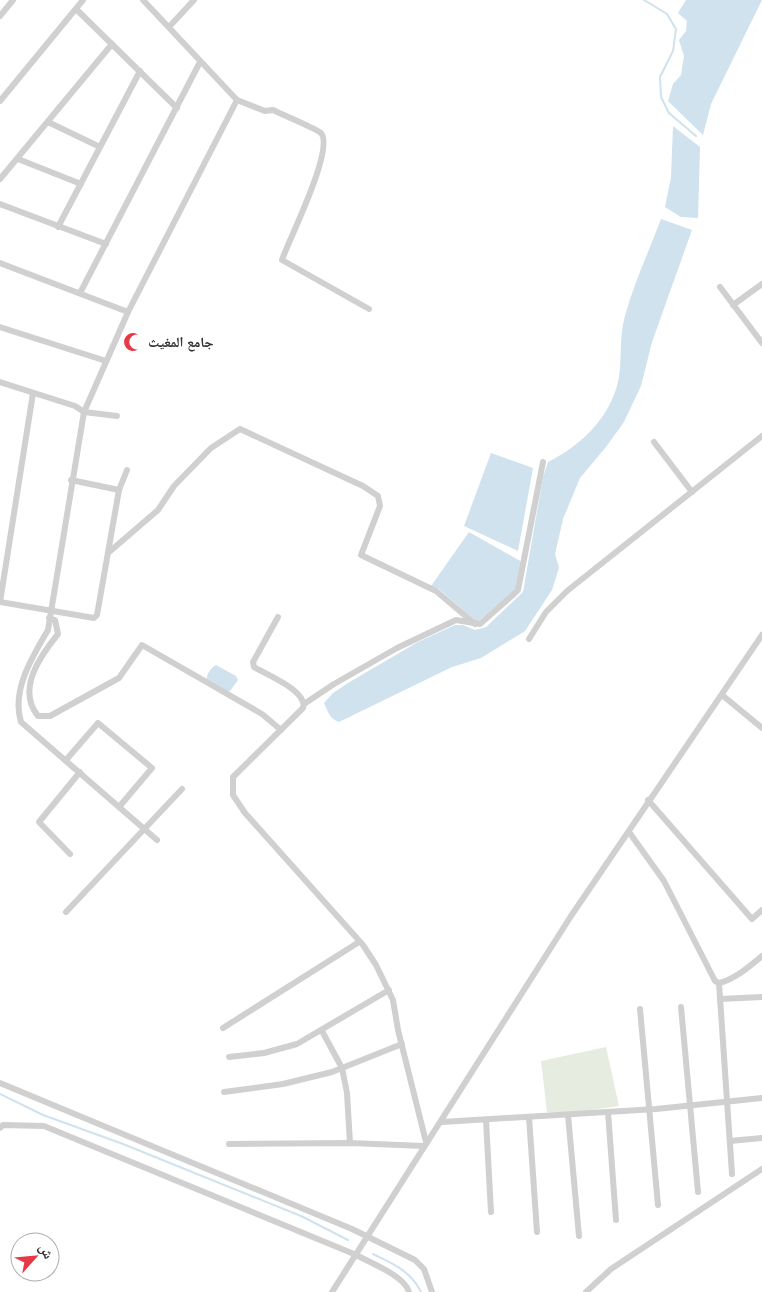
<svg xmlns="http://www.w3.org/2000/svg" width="762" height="1292" font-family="'Golos Text','Noto Naskh Arabic',sans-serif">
<rect width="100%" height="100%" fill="#fff"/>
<!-- green -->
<path fill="#e6ecdf" d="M606,1047L619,1106L571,1113L547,1112L541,1061Z"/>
<!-- water -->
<g fill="#cfe2ee">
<path d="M686,0H762L711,104L703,135L668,101L673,84L681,75L684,56L679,40L686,31L687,21L678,13Z"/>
<path d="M673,126L700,147L698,218L681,217L665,207L671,177Z"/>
<path d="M661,219L692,230L652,342L641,386L624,422L606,447L580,478L563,519L555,554L559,568L552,590L525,631L481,658L452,667L339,722C330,719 328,712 324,703L333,693L348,683L418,642L455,625H463L475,630L486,627L523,592L543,477L548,462C582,445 612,416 619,377C622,357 619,337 625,316C634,283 649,251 661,219Z"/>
<path d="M491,453L533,468L518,551L464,526Z"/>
<path d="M469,532L522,562L517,589L477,622L439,589L431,586Z"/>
<path d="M216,665L236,676L238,680L230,691L226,692L207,680C206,674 211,668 216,665Z"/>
</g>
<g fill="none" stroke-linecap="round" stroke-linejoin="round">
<!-- stream -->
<g stroke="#cfe2ee" stroke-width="2">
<path d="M644,0L667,14L676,29L673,51L660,77L661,97L669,113L696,136"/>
<path d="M0,1094L43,1115L123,1144L301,1216L348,1240"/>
<path d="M373,1254C393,1264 411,1271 421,1292"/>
</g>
<!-- street -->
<g stroke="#d0d0d0" stroke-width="6">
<path d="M143,0L237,100L265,111L273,110C281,114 317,129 321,133C335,149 289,239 282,260L369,309"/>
<path d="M76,9L177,108"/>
<path d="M0,16L13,0"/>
<path d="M169,27L194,0"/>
<path d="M0,101L83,0"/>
<path d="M48,122L100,147"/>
<path d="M18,159L81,184"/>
<path d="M0,179L112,44"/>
<path d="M0,204L106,244"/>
<path d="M58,227L140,71"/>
<path d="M0,263L128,312"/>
<path d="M720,287L762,343"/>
<path d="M80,293L200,62"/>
<path d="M733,305L762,284"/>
<path d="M0,327L106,361"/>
<path d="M0,382L75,406L84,412L117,416"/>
<path d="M654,442L692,492"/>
<path d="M71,480L119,490"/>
<path d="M108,553L158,510L174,486L211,448L240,429L363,486L378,496L380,506L361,555L436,591L475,624"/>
<path d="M0,602L94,618L97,615L119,490L127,470"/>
<path d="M0,602L33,393"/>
<path d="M278,617L253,662L254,667C267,675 308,691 303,708L233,777V795L245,813L363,945L376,965L393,1000L398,1030L426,1142"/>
<path d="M49,618L55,620L58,634C41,655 16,689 38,716H50L119,678L142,645L262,714L281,730"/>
<path d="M529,639L546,612L567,591L762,436"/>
<path d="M722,695L762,728"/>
<path d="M304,704L334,684L397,648L456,620L480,624L514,594L518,590L543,462"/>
<path d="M66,760L98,723L152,768L119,807"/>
<path d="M648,800L752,919L762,910"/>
<path d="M629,832L664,881L715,981L719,983C734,980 750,966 762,956"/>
<path d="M157,840L21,722C11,690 33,656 48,630L84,412L128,312L237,100"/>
<path d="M70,854L39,822L80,772"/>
<path d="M66,912L182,789"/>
<path d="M719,983L732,1174"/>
<path d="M720,999L762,997"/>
<path d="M681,1007L698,1192"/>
<path d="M640,1009L658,1205"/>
<path d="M223,1028L359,942"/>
<path d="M322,1031L342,1068L347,1093L350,1143"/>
<path d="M229,1057L264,1053L297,1044L389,990"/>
<path d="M0,1083L352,1229L415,1260L424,1269L432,1292"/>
<path d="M224,1092L283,1084L332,1072L402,1044"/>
<path d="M608,1112L616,1220"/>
<path d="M568,1115L579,1236"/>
<path d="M529,1117L537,1232"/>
<path d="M486,1120L491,1212"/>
<path d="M442,1122L656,1109L762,1098"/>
<path d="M0,1128L3,1125L44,1126L354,1254C369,1262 405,1276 409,1292"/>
<path d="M730,1141L762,1138"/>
<path d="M229,1144L350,1143L424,1146"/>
<path d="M332,1292L571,916L762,635"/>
<path d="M586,1292L611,1269L762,1169"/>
</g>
</g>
<!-- icons -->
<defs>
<g id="mosque-bare" transform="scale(1.5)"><path d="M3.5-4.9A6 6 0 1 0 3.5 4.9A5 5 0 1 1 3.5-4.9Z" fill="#e63946" stroke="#fff" stroke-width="2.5" paint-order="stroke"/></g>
</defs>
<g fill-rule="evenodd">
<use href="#mosque-bare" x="133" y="342"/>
</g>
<g text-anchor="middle" stroke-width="5" stroke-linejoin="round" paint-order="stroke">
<!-- poi labels -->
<g font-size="14" font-weight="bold" fill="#333" stroke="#fff" text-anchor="start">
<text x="148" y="347">جامع المغيث</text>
</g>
</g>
<!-- north arrow -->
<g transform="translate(35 1257) rotate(63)"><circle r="24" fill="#ffffff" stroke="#adadad"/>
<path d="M0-4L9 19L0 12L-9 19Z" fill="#e63946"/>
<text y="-8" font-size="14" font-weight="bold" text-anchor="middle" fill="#333333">ش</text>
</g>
</svg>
